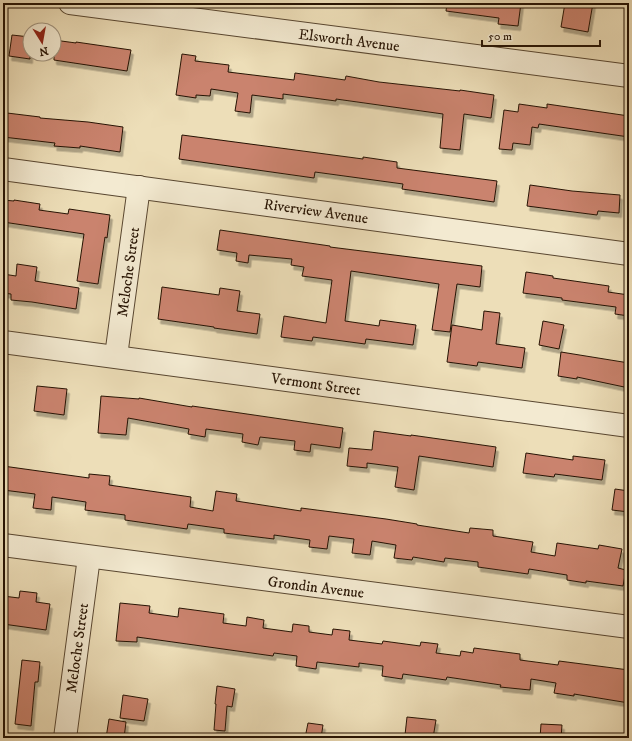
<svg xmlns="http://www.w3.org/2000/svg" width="632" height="741" font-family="'IM FELL DW Pica',serif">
<defs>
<filter id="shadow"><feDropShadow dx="2.5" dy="4.5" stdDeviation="0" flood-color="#0004"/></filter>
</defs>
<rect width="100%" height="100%" fill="#eddeb8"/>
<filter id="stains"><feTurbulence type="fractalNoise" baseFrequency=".005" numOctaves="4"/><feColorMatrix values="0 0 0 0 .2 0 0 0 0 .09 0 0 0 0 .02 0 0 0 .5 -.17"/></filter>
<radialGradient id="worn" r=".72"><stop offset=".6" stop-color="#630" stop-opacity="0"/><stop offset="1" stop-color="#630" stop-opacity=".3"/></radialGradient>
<!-- building -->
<g fill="#ca836e" stroke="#261303" filter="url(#shadow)">
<path d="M447,3H521L518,26L498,24L499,18L446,11Z"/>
<path d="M565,3H593L588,32L561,27Z"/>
<path d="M12,35L30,37V59L9,56Z"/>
<path d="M54,40L76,43V42L131,50L127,71L54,60Z"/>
<path d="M182,54L196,56L195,61L229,65L228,72L294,80L295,73L345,80L346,76L379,82L460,91V90L494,95L491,118L464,114L460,150L440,148L443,114L336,99V101L283,94V99L252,95L250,113L235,111L238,93L211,89L210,96L196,95V98L176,95Z"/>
<path d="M519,104L547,108V104L629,116V137L539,124L538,128L532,127L530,145L513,143L512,150L499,149L504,110L518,112Z"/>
<path d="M7,113L40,117V118L88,122L123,127L120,152L80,146V148L54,146L55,143L3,137Z"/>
<path d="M182,135L363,159V157L397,162V168L497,181L494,202L402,189L403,184L315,172L314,178L179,159Z"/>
<path d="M530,185L572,191L620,195L619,213L598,211L597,215L527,206Z"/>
<path d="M3,200L14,201V200L40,204L39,210L68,214L69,209L110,215L107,238L105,237L98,284L77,281L84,234L3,222Z"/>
<path d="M220,230L330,246V247L482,266L480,287L457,284L450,332L432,330L439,284L351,271L345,321L379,326L380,320L416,325L413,345L366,339L365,344L313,337L312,341L281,337L284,316L326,323L332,280L302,276L304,267L291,265L292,259L249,255L248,263L236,261L237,253L217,250Z"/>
<path d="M17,264L37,267L35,281L79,288L76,309L32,302L11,300V294L3,293V274L16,276Z"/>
<path d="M526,272L553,276V278L609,286L608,292L629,295V316L615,314L616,307L562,300V298L523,293Z"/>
<path d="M162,287L219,295L220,288L240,291L237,311L260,314L257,334L214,328V327L158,319Z"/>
<path d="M484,311L500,313L496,344L525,348L522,368L478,362L477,366L447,362L452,325L482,330Z"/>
<path d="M543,321L564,325L559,349L539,345Z"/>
<path d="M561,352L629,363V388L577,377V379L558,376Z"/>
<path d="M37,386L67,389L64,415L34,411Z"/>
<path d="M101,396L139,399V398L192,407V406L343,428L340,448L311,444L310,452L294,450L295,441L260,437L258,445L242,442L243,434L206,429L205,437L188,434L189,429L128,418L126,435L98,433Z"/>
<path d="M374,431L411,436V435L496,447L493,467L419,456L414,490L395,487L398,467L367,463V468L347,466L349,448L372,450Z"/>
<path d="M526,453L573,460V456L605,460L602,480L555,474L554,477L523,473Z"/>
<path d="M3,466L89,478V474L110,476L109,485L191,497L190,507L213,511L216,491L237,494L236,501L301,511V508L386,519L417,524V525L469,533L470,528L493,530V536L533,542L531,552L555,556L557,543L598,549L599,545L622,549L618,568L626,570L623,586L586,581V583L567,580V575L529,569L528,574L478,567V562L445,558L444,562L413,557L412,560L394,558L396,545L372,541L370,555L352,553L354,539L329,536L327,549L309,547L310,540L274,535V539L224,533V529L188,524L187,529L125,520V515L85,510L86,502L52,497L51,510L33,508L35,494L3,490Z"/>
<path d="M615,489L629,491V512L612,510Z"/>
<path d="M20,591L37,593L36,602L50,604L46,630L3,624V596L19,598Z"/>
<path d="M120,603L150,606L149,613L178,617L179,608L224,614L223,623L246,626L247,617L264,620L263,628L292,632L293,624L309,626V632L332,635L333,629L350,631L349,640L382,644L383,641L420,646L421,642L438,644L436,653L460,656L461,651L473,653L474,648L520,654V660L558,665L559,661L629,670V703L574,694V696L554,693L556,683L531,679L530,690L500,687L501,685L447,677L446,680L403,674L402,679L382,676L383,666L359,663V667L317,662L316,669L296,666L297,656L274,653L273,656L137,637V642L116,641Z"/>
<path d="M22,660L40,662L38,682H35L31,726L15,724Z"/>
<path d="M217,686L235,689L232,707L227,706L225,731L214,730L216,704H215Z"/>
<path d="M123,695L148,699L144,721L120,718Z"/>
<path d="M407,717L436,720L433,738L405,735Z"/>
<path d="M109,719L126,722L124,738H106Z"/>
<path d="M308,723L323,725L321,738H305Z"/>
<path d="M541,724L562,725L561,738H540Z"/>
</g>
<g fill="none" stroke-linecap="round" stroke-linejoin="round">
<!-- minor casing -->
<g stroke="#584630" stroke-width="24">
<g id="minor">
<path d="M70,3L629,76"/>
<path d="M3,169L629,254"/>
<path d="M3,342L629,426"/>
<path d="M116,356L139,187"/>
<path d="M3,545L629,627"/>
<path d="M65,738L89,557"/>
</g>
</g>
<!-- minor -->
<use href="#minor" stroke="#f3ead1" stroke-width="22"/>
</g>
<g text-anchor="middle" stroke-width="3" stroke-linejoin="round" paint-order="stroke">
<!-- street labels -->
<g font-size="15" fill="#261303" stroke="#f3ead1">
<text transform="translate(349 40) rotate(7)" y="5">Elsworth Avenue</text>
<text transform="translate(316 211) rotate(8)" y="5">Riverview Avenue</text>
<text transform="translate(128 272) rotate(-82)" y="5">Meloche Street</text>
<text transform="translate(316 384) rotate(8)" y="5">Vermont Street</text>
<text transform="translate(316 587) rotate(7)" y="5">Grondin Avenue</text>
<text transform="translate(77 648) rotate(-82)" y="5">Meloche Street</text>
</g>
</g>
<!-- margin -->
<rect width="632" height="741" fill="none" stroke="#eddeb8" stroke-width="16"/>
<rect x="4" y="4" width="624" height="733" fill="none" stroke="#261303" stroke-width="2"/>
<rect x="8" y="8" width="616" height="725" fill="none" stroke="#261303"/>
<!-- north arrow -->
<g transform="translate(42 42) rotate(169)"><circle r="19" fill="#f3ead1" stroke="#a1947f"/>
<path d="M0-3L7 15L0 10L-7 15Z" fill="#8f2418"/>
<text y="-6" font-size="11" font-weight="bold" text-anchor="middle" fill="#261303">N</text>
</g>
<!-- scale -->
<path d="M482 40v6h118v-6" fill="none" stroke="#261303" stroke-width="2"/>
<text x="488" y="40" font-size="12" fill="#261303" stroke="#f3ead1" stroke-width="3" paint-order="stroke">50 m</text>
<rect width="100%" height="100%" filter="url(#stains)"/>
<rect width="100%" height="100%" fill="url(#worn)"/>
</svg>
